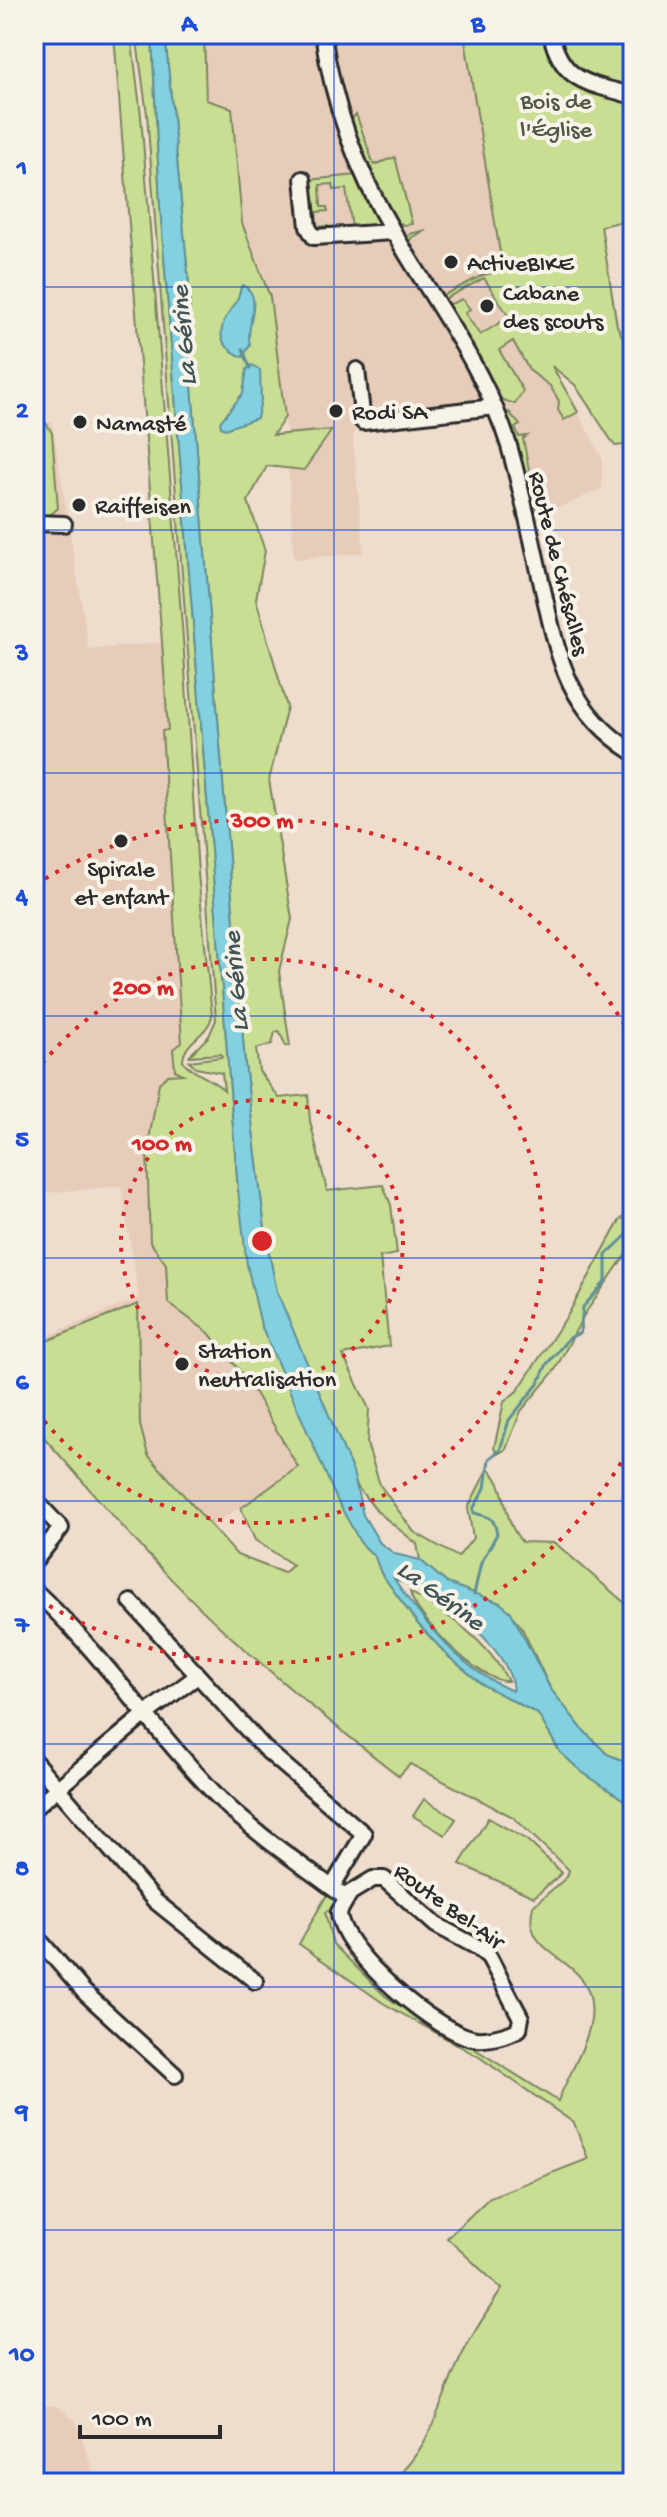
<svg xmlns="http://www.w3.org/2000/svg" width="667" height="2517" font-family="'Gochi Hand',sans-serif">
<rect width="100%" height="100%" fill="#eedccc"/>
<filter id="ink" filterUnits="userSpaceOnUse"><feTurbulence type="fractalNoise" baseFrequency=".0125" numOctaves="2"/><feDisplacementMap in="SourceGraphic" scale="16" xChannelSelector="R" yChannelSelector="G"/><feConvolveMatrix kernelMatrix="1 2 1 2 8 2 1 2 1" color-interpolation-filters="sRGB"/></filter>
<g filter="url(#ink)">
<!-- built -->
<g fill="#e7ccb9">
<path d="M204,34H464L503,271L602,458V488L567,505L525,513L501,424L489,416L355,427L353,441L364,553L294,559L285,417L270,297L242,223L232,109L206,100Z"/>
<path d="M52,422L89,650L162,642L168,731L162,732L182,1043L173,1049L183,1072L195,1209L300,1468L209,1527L34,1352V1341L139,1298L121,1186L34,1194V424Z"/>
<path d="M34,2404L57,2406L76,2421L97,2483L57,2478L48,2483H34Z"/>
</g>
<!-- green -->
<g fill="#c9de93" stroke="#7a845f" stroke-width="2">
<path d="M114,34H131L141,116L183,638L198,874L212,1016C208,1036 184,1040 183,1061C192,1074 212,1078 224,1090L222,1073L196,1068L189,1061L222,1057L221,1054L189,1056L209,1036L216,1020L147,114L136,34H152L160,206L238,1190L261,1325L360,1542L375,1557L381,1573L418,1624L449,1657L483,1685L538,1714L560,1752L582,1772L633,1806V2483H391C431,2445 434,2418 455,2370C467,2342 485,2315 502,2289L447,2238L490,2197L588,2159L574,2123L479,2057L383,2003L299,1944L329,1891L338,1898L332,1910L325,1912L333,1944L384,1995L398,2005L402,2000L473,2042L475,2049L558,2101C568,2076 587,2046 591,2019C599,1952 519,1964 533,1906L567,1877L569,1870L513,1817L410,1764L399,1776C341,1731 284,1685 230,1636C159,1572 97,1497 34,1426V1346L138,1304L140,1425L148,1455L237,1555L284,1573L293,1565L255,1540L241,1508L298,1467L248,1381L209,1333L168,1303L166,1264L150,1242L147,1151L159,1083L168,1075L183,1074L175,1070L173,1049L182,1043L162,731L168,730L162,642Z"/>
<path d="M165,34H204L206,100L232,108L242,223L270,297L285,417L273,435L332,430L304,470L267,466L248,501L265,551L256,599L287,707L269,780L292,919L279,971L290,1046H286L279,1031L275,1032L272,1044L256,1049L259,1071L279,1098L308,1095L310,1121L327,1191L383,1185L391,1205L397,1254L380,1257L389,1346L343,1355L369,1409L367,1444L380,1485L414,1532L458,1557L473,1538L468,1508L488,1468C510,1490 500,1516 522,1542L555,1543L633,1610V1698L629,1700L633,1702V1765L607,1754L583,1730L550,1688L521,1626L500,1603L447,1583L420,1560L417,1544L378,1512L358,1488L294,1341L277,1292L266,1238L245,1064L188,336L190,296Z"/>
<path d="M464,34H633V219L601,226L617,326L633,357V444L615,446L575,385L552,366L578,412L564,420L558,410L559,401L550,386L529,370L513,341L499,350L523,391L515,404L497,398L446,311L448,305L462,299L470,309L465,313L480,335L509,317L484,278L441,301L405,240L410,234L426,230L411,238L410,243L442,296L483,275L503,271Z"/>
<path d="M356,114L374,165L395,157L412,224L404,225L390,218L350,121Z"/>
<path d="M357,175L379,221C373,234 357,230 345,231L352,227L346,189L334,190L333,184L320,185L321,207H327L328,211L316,212L317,227L328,226L331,233L323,235L314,228L308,180Z"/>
<path d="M509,412L520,425L515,428L519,437L527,436L523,439L537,511L530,512L504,415Z"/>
<path d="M46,423L52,433L58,508L48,517L34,518V424Z"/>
<path d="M633,1211V1244L584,1315L555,1370L521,1411L506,1449L498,1454L494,1448L504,1402L518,1390L569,1313L620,1220Z"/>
<path d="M410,1592C449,1615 487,1640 508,1681C482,1684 414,1616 410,1592Z"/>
<path d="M424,1799L456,1819L445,1835L413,1816Z"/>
<path d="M488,1818L526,1839L562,1873L534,1897L460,1864Z"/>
</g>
<!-- water -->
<g fill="#83d1e0" stroke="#608f98" stroke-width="2" fill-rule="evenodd">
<path d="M152,34H165L190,296L188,336L245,1064L266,1238L277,1292L353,1472L363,1515L380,1543L395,1554L420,1560L447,1583L500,1603L511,1612L550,1688L583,1730L607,1754L633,1765V1806L582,1772L560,1752L538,1714L483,1685L449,1657L418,1624L381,1573L375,1557L360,1542L337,1500L261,1325L247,1265L238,1190L160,206ZM394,1579C432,1590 511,1644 513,1691C461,1670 425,1624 394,1579Z"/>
<path d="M242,285C266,296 244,324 250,345L243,357C212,344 219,325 235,304C239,298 239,292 242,285Z"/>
<path d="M252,365L260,370L261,400L257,418L225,429L221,427L220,422L243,393L247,369Z"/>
</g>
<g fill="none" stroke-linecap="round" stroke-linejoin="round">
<!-- stream -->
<g stroke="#608f98" stroke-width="3">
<path d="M243,349L250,368"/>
<path d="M474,1594L481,1563L497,1534C494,1516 489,1517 474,1513L473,1509L485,1488L489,1459L500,1450L509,1420L538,1384L547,1364L569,1338L580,1333L583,1307L606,1281V1255L633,1229"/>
</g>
<!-- minor casing -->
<g stroke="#2b2b2b" stroke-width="20">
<g id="minor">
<path d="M323,34C333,105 357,171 394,233C434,302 486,370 509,446C523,495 533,545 544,594C559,662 570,712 633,752"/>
<path d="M551,34C562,84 591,83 633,96"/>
<path d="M303,179L308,227L314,237L393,232"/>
<path d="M357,370L363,422L494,407"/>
<path d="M34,523L64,524"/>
<path d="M34,1499L61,1528L34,1562"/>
<path d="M34,1590C103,1654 155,1733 221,1800C259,1837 304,1866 346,1898"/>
<path d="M131,1602L264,1748L364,1834L332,1887"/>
<path d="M34,1761L155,1901L255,1981"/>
<path d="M34,1808L147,1713L196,1677"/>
<path d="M373,1879H384L436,1925L477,1947L489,1957L521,2018L519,2029C509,2035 489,2040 477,2039C439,2035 340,1951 339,1912L350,1893Z"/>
<path d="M34,1934L84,1992L175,2075"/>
</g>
</g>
<!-- minor -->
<use href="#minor" stroke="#f7f3e8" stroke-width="14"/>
</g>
</g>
<!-- grid -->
<path fill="none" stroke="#1d4ed8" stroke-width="2" stroke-opacity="0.55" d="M334,34V2483M34,287H633M34,530H633M34,773H633M34,1016H633M34,1258H633M34,1501H633M34,1744H633M34,1987H633M34,2230H633"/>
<!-- distance rings -->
<g fill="none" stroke="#d62828" stroke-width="4" stroke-dasharray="4 8">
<circle cx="262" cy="1241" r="141"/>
<path d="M35 1073A282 282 0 1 1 35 1409"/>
<path d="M633 1442A422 422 0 0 1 35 1597M35 885A422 422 0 0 1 633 1040"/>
</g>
<!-- markers -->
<g fill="#2b2b2b" stroke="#f7f3e8" stroke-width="3">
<circle cx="451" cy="262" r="8"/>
<circle cx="487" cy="306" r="8"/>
<circle cx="336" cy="411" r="8"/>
<circle cx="80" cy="422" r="8"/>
<circle cx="79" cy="505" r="8"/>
<circle cx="121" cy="841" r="8"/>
<circle cx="182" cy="1364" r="8"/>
</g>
<g text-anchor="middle" stroke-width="8" stroke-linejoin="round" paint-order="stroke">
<!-- park labels -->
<g font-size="24" fill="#525845" stroke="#f7f3e8">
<text x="556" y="108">Bois de<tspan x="556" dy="28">l'Église</tspan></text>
</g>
<!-- poi labels -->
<g font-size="24" fill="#2b2b2b" stroke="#f7f3e8" text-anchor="start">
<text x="467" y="270">ActiveBIKE</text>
<text x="503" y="300">Cabane<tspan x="503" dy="28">des scouts</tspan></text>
<text x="352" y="419">Rodi SA</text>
<text x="96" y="430">Namasté</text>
<text x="95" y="513">Raiffeisen</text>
<text x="121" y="876" text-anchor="middle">Spirale<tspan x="121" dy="28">et enfant</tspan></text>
<text x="198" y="1358">Station<tspan x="198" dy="28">neutralisation</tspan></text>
</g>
<!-- street labels -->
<g font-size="24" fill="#2b2b2b" stroke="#f7f3e8">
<text transform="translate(560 563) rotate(76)" y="8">Route de Chésalles</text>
<text transform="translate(450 1905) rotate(36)" y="8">Route Bel-Air</text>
</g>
<!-- water labels -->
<g font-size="26" font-style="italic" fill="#415458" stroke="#f7f3e8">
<text transform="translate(182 336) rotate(-95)" y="9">La Gérine</text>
<text transform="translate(234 982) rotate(-95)" y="9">La Gérine</text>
<text transform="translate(442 1594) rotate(36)" y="9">La Gérine</text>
</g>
</g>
<circle cx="262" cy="1241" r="12" fill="#d62828" stroke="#f7f3e8" stroke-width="4"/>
<g font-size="24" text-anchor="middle" font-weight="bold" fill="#d62828" stroke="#f7f3e8" stroke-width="8" stroke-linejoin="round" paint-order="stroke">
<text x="262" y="827">300 m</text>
<text x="143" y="994">200 m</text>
<text x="162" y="1150">100 m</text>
</g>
<!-- margin -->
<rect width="667" height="2517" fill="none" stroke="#f7f3e8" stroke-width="88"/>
<!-- scale -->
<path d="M80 2425v12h140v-12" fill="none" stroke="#2b2b2b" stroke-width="4"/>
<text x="92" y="2425" font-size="24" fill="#2b2b2b" stroke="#f7f3e8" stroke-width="6" paint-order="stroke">100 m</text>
<rect x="44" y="44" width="579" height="2429" fill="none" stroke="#1d4ed8" stroke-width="3"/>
<g font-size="26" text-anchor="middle" font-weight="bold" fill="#1d4ed8">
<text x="189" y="31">A</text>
<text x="478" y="31">B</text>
<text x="22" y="175">1</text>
<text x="22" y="417">2</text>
<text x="22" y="660">3</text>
<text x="22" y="903">4</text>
<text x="22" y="1146">5</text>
<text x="22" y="1389">6</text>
<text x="22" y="1632">7</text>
<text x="22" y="1875">8</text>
<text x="22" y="2118">9</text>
<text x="22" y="2361">10</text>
</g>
</svg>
